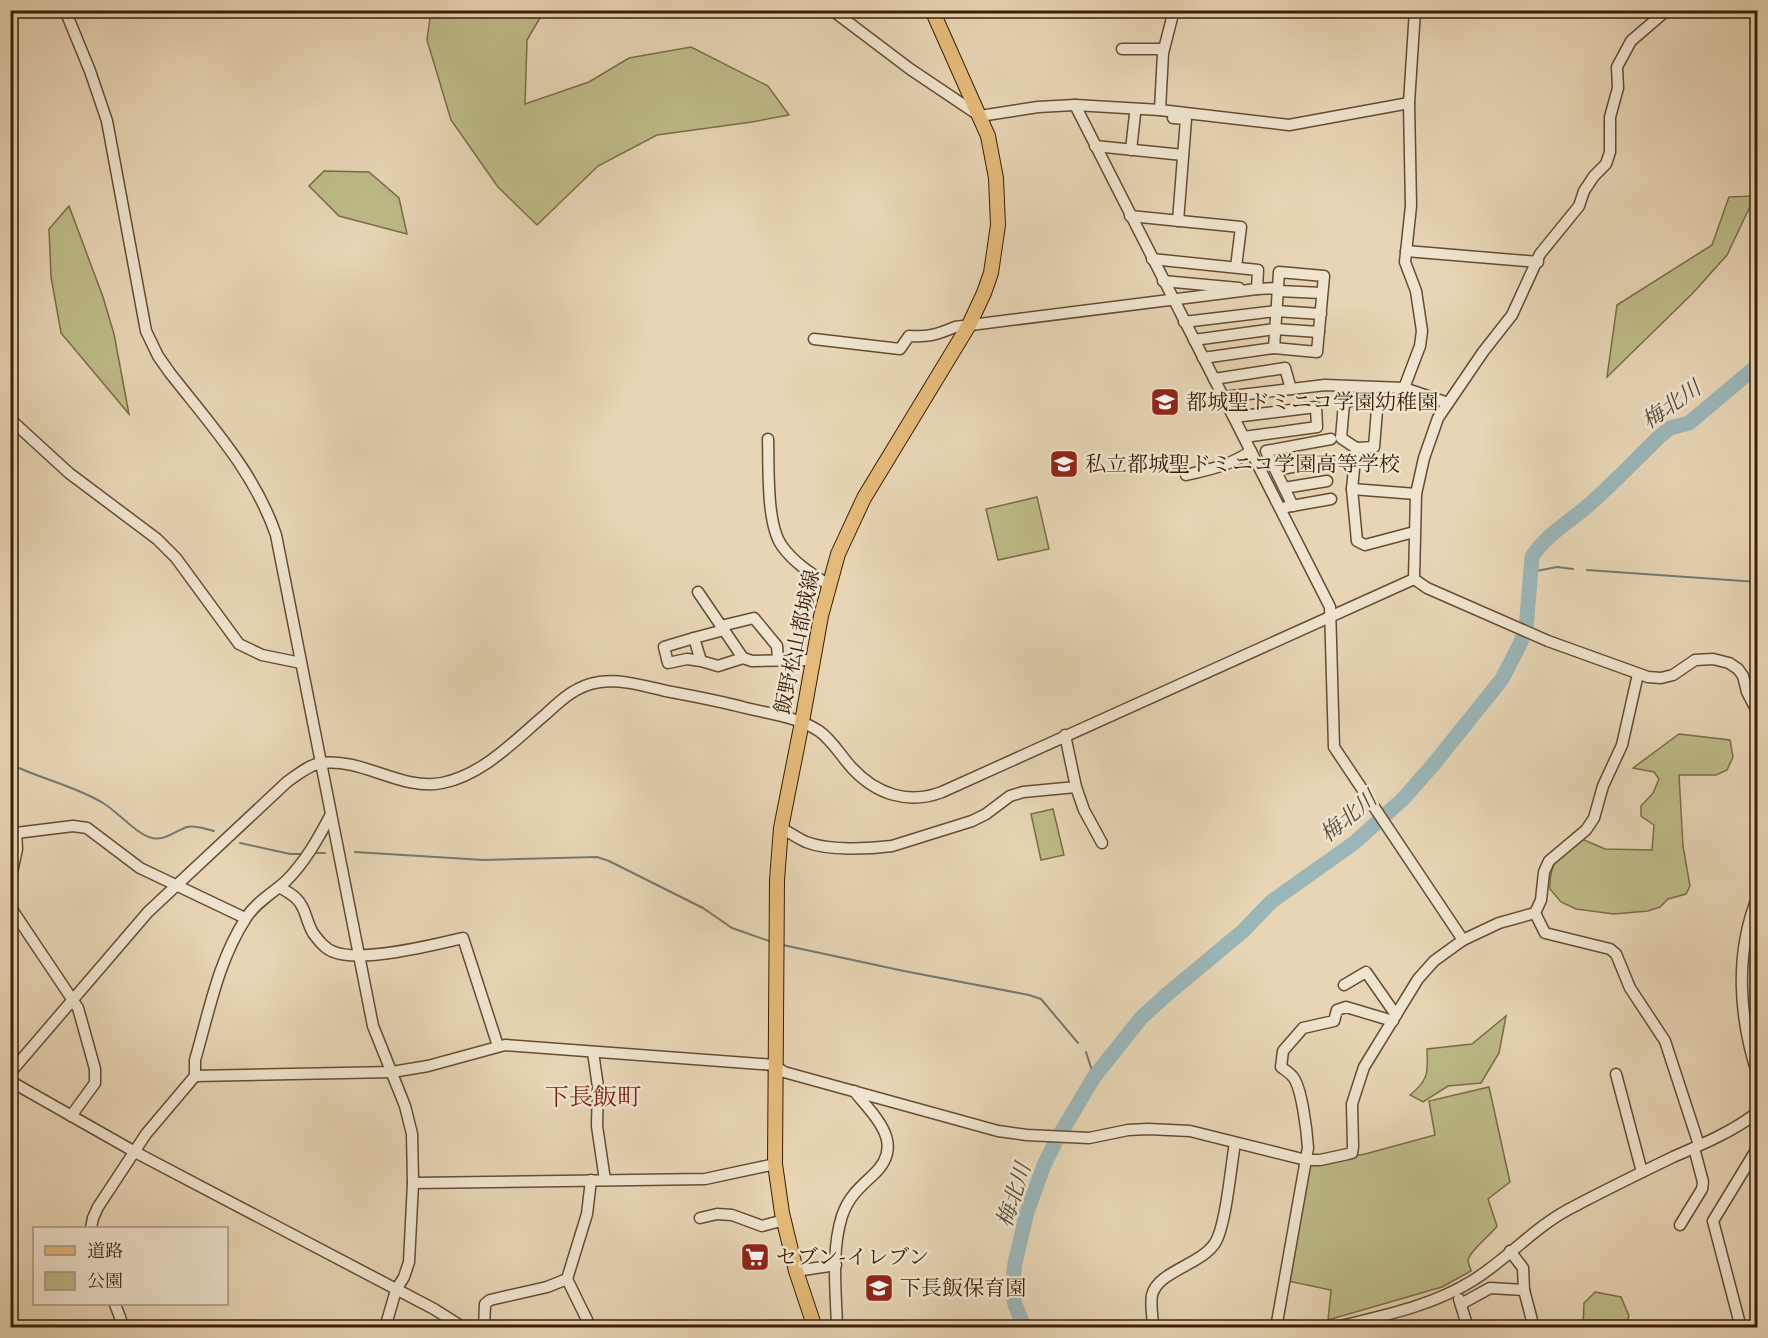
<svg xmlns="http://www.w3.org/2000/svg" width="1768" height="1338" font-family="Alegreya,'Noto Serif JP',serif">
<rect width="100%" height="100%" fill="#e7d5b5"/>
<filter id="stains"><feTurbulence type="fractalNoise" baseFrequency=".00333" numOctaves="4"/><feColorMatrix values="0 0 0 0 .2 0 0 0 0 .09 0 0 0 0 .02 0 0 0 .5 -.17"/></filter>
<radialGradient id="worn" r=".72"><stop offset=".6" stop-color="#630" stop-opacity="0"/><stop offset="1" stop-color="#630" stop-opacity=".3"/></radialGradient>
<!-- green -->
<g fill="#bdbb88" stroke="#7c6c46" stroke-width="1.5">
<path d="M431,11H544L527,40L525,104L589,82L629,58L691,47L768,86L789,115L752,122L657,135L598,166L537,225L498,187L451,120L427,40Z"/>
<path d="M324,171L369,172L399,198L407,234L339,216L309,186Z"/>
<path d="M1755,196L1727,255L1693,293L1607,377L1617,305L1712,245L1729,197Z"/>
<path d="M69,206L103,297L114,334L129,414L61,333L51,277L49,229Z"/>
<path d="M1037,497L1049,549L998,560L986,509Z"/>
<path d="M1679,734L1730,740L1733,757L1727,770L1716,775H1679L1683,846L1690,886L1686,894L1668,899L1660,907L1648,911L1614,914L1576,909L1561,902L1550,889C1549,860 1560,855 1582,839L1605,849L1652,850L1654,825L1641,816V806L1653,793L1659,779L1654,772L1633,768Z"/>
<path d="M1053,809L1064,855L1041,860L1031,814Z"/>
<path d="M1506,1016L1499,1053L1481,1083L1448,1086L1423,1102L1410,1095C1429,1080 1428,1072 1427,1049L1472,1044Z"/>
<path d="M1489,1087L1510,1182L1488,1199L1497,1226C1491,1235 1468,1252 1468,1261C1468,1262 1471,1270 1471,1271L1442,1287L1328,1320L1331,1290L1288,1281L1309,1164L1365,1154L1435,1135L1429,1101Z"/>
<path d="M1595,1292L1621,1297L1629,1316L1625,1327H1583L1584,1303Z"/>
</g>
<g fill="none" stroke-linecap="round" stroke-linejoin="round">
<!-- stream -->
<g stroke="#757971" stroke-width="2">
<path d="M1587,570L1758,582"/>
<path d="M1531,572L1557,567L1573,569"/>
<path d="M10,764C41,779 75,786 103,803C118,812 136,834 152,838C165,841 175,831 187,827C196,825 205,829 214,831"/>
<path d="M240,843L290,854H302"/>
<path d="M355,852L484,860L597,857L609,861L703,908L732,928L772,942"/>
<path d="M314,853H325"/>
<path d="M783,945L904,971L1029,995L1041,999L1078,1043"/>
<path d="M1086,1052L1094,1077"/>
</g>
<!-- river -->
<g stroke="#9bb6b9" stroke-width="15">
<path d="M10,1327L11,1328"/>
<path d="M1025,1328L1015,1305L1012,1289L1015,1263L1027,1212L1044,1165L1056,1141L1094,1077L1141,1018L1165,996L1243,931L1271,902L1354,843L1403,799L1433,765L1502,679L1520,644L1526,629L1532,557C1545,536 1566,524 1584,509C1610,487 1634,461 1659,437L1670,428L1689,423L1758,365"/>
</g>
<!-- minor casing -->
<g stroke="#674c31" stroke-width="13">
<g id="minor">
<path d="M65,10L90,71L107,121L146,331L158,356L170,373C210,424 255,473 276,535L373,1026L405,1106L412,1134L413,1183L409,1262L404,1277L396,1290L385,1328"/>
<path d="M832,10L910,69L980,116L1038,107L1075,105L1160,110L1289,125L1409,103"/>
<path d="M1122,49H1164"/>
<path d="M1075,105L1330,607L1334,747L1463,940"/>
<path d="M1160,110L1163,53L1174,10"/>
<path d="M1173,118L1186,119L1178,221"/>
<path d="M1095,146L1183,155"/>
<path d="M1131,150L1135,114"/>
<path d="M1130,216L1241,227L1236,267"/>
<path d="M1406,251L1538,262"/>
<path d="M1152,259L1258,270L1257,289L1278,288L1274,348L1203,358"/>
<path d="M1163,281L1239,288"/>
<path d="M1278,291L1322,293"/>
<path d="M1184,322L1276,311L1321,314"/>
<path d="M814,339L900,349L909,336C929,337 936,335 955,327L1257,289"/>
<path d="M1194,340L1275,329L1319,332"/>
<path d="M1274,348L1317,352L1324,276L1279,272L1278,288"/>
<path d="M1214,379L1285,368L1291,389"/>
<path d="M1404,388L1420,346L1422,331L1416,291L1405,262L1411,206L1409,103L1415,10"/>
<path d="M1223,397L1325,385L1404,388L1448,403"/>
<path d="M1234,417L1316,407L1317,427L1244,437"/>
<path d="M10,419L69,473L157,539L176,558L239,644L262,655L301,663"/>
<path d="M768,439C769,466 766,524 782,546C794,563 812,574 829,585"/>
<path d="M1356,448L1374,447L1377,410L1366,396L1344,403L1341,438L1356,448L1352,489L1357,541L1365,545L1414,532"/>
<path d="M1276,470L1329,460"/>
<path d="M1186,475C1211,469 1229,466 1251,451"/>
<path d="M1284,488L1327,481"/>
<path d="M1352,489L1416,494"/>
<path d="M1293,506L1266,451L1331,439"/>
<path d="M1286,507L1331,499"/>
<path d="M1414,579L1416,494L1424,458L1438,418L1483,352L1512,315L1540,254L1579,206L1584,191L1594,176L1606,164L1610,152V117L1618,88L1617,67L1631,41L1667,10"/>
<path d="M1414,579L1427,588L1548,641L1648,677L1661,678L1673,675L1695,660L1713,659L1729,663L1738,669L1743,676L1747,692L1758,713"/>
<path d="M698,592L743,658"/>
<path d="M721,626L754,618L777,646L778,660"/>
<path d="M694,638L724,630"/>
<path d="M701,661L687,659L668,663L664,647L694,638L701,661L718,666L743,658L752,661L813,660"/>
<path d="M1076,787L1084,810L1102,843"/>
<path d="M781,828C789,832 797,838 806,842C829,851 868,849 892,846L972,821L986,814L1010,796L1023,792L1076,787L1065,735"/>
<path d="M10,832L16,833L73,826L87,828L140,868L245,918"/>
<path d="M10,882L17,849L16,833"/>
<path d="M279,887C294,895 301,900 306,916C308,922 310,928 313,933C319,941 325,949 334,952C361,963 434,945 463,938L498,1046"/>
<path d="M1758,896C1734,954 1739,1018 1758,1076"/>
<path d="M10,899L13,911L78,1008L95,1069V1083L71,1116"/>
<path d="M1535,913L1545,933L1610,949L1616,954L1630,988L1665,1041L1699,1145"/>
<path d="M1344,985L1366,972L1396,1015"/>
<path d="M593,1052L598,1087L597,1126L605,1180"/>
<path d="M10,1073L148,912L287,782C297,775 310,764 322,763C363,758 402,791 442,783C483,775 515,740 546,714C562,699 577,685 600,682C622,679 644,686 666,691C693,696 720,701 746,708C770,714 798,717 819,731C832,740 841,756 852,768C876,794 908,805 942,792L1414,579"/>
<path d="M1616,1074L1642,1172"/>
<path d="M195,1076L392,1072L428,1066L505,1045L774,1065L784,1072L998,1131L1027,1135L1089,1138L1128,1130L1148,1129L1190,1131L1306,1160H1320L1348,1154L1352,1153L1353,1147L1352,1104L1364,1067L1418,979L1434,961L1463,940L1499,923L1535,913L1541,900L1544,872L1549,861L1586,830L1594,818L1603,786L1622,745L1638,674"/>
<path d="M10,1081L135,1152L434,1309L464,1328"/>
<path d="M413,1183L705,1179L775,1164"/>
<path d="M700,1218L717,1214L732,1215L762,1226L784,1220"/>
<path d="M1680,1225L1702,1189L1703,1182L1694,1148"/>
<path d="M91,1228L93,1218L98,1207L146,1134L195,1076V1060C209,1012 218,961 246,918C256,902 273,893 286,881C305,862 318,839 330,816"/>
<path d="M796,1271L836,1265"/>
<path d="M567,1279L591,1328"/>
<path d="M1524,1290L1534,1328"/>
<path d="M1459,1299L1468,1328"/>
<path d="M115,1304L124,1328"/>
<path d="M1461,1304L1490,1288L1524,1290L1523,1268L1510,1251"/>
<path d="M484,1328L485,1304L490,1300L547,1287L567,1279L587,1214L591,1180"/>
<path d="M837,1328C836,1291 831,1251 842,1216C848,1198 858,1189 872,1176C907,1145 876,1118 854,1091"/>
<path d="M1153,1328C1153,1317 1150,1305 1152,1295C1158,1271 1201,1265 1215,1243C1226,1226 1231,1165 1235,1143"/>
<path d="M1276,1328L1308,1148C1307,1133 1302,1088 1293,1077C1290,1073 1285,1070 1281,1067L1283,1051L1303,1028L1334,1021L1337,1010L1346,1007L1393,1021"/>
<path d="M1333,1328C1380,1316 1430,1307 1472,1281C1508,1259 1536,1225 1575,1206C1607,1189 1640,1173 1673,1157C1703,1144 1732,1132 1758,1112"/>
<path d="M1741,1328L1713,1221L1758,1147"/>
</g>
</g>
<!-- major casing -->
<g stroke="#3c1e05" stroke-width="16">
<path id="major" d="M815,1328L796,1271L782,1213L775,1164L777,880L781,828L802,722L821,616L838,554L864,498L969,325L984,293L991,273L998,225L996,178L988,136L932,10"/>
</g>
<!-- minor -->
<use href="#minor" stroke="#efe4cf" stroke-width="10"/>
<!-- major -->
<use href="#major" stroke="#e4ba7a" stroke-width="14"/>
</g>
<!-- icons -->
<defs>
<g id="school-square" transform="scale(1.5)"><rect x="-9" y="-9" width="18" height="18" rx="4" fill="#8f2418" stroke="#efe4cf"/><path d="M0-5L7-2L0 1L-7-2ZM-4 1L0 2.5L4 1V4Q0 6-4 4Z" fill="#fff"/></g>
<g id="supermarket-square" transform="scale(1.5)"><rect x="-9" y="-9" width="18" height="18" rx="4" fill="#8f2418" stroke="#efe4cf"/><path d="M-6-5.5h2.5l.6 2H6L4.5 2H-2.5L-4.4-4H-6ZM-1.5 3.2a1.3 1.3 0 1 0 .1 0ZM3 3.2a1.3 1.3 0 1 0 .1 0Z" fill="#fff"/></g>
</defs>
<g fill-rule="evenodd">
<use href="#school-square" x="1165" y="402"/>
<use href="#school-square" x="1064" y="464"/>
<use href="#supermarket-square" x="755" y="1257"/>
<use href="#school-square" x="879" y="1288"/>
</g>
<g text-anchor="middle" stroke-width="5" stroke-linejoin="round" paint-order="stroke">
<!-- poi labels -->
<g font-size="21" fill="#3c1e05" stroke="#efe4cf" text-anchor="start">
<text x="1186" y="409">都城聖ドミニコ学園幼稚園</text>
<text x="1085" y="471">私立都城聖ドミニコ学園高等学校</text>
<text x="776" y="1264">セブン-イレブン</text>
<text x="900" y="1295">下長飯保育園</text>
</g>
<!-- street labels -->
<g font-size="21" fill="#3c1e05" stroke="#efe4cf">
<text transform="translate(797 642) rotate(-78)" y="7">飯野松山都城線</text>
</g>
<!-- water labels -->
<g font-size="22" font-style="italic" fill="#584c3b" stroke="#efe4cf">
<text transform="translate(1671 404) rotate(-35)" y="8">梅北川</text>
<text transform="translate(1348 816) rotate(-40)" y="8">梅北川</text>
<text transform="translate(1013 1195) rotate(-72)" y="8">梅北川</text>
</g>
<!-- quarter labels -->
<g font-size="24" fill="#7a1f14" stroke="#efe4cf">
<text x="593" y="1105">下長飯町</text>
</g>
</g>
<!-- margin -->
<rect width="1768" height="1338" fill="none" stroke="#e7d5b5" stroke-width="36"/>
<rect x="12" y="12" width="1744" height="1314" fill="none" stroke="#3c1e05" stroke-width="3"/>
<rect x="18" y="18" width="1732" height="1302" fill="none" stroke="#3c1e05" stroke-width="1.5"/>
<!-- legend -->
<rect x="33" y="1227" width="195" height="78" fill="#efe4cf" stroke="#a7957e" stroke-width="1.5"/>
<rect x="45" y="1246" width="30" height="9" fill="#e4ba7a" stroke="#a7957e" stroke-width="1.5"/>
<text x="87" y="1257" font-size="18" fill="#3c1e05">道路</text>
<rect x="45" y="1272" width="30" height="18" fill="#bdbb88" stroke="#a7957e" stroke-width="1.5"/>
<text x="87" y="1287" font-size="18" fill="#3c1e05">公園</text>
<rect width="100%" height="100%" filter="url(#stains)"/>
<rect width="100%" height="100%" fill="url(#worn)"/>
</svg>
